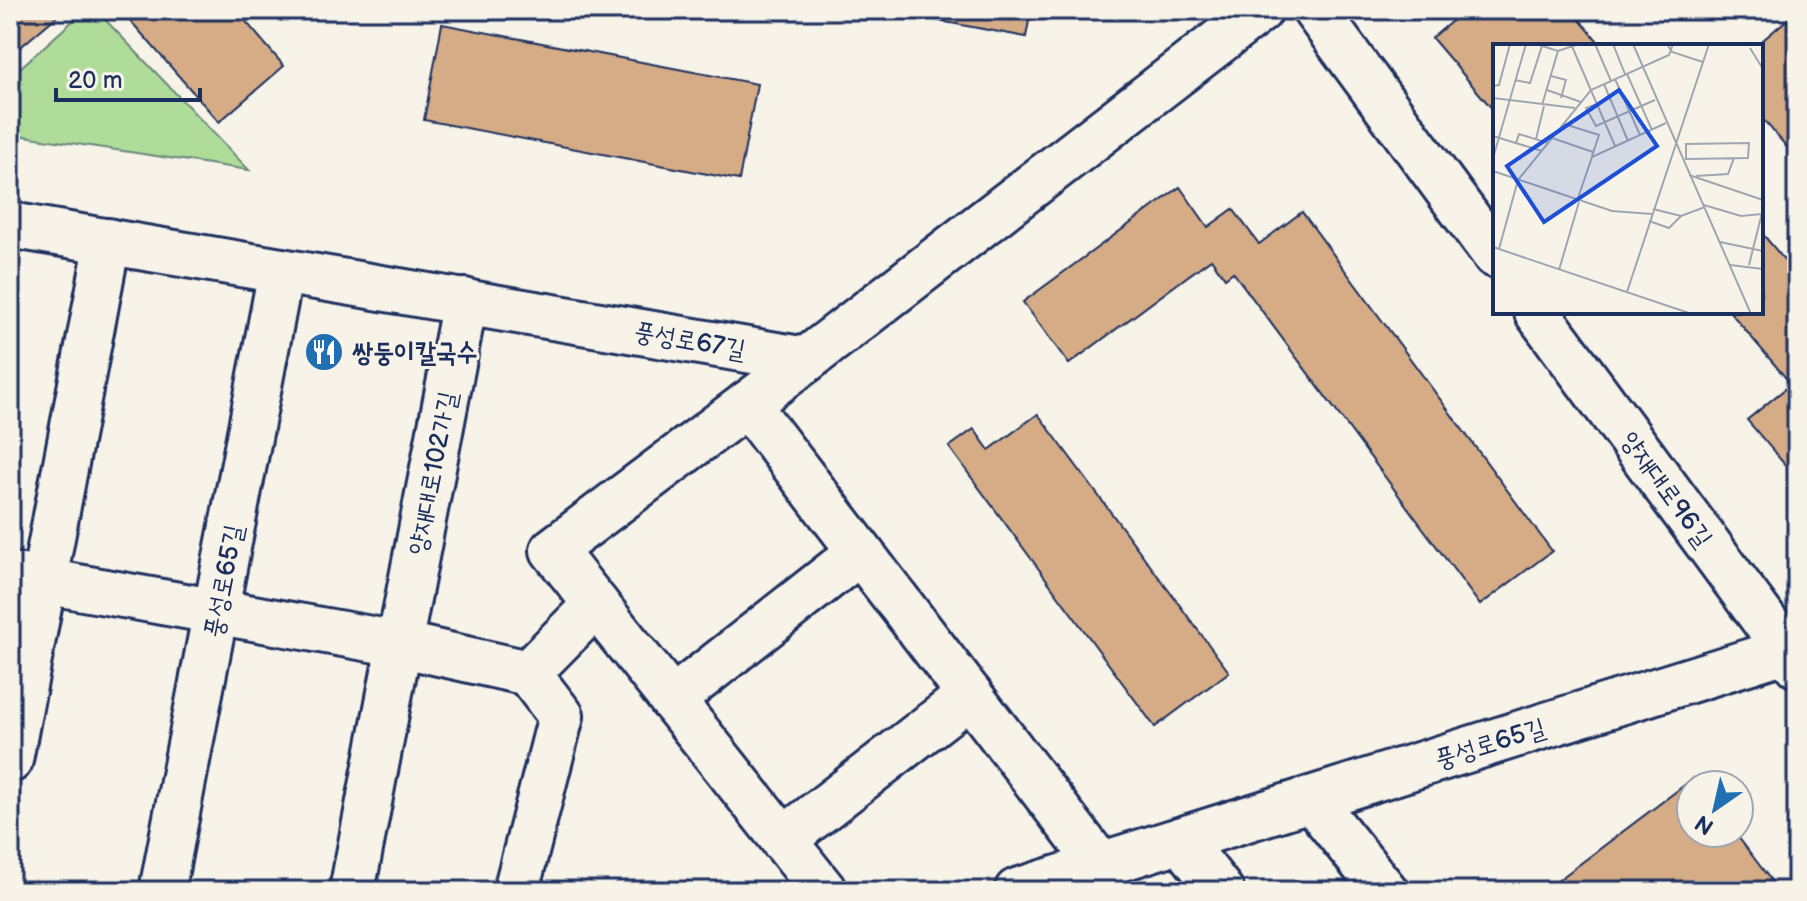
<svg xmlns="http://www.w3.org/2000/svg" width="1807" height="901" font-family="'Balsamiq Sans','Poor Story',sans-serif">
<rect width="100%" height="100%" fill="#f7f3e8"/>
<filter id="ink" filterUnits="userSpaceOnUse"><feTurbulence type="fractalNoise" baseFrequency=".0125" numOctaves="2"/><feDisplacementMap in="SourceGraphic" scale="16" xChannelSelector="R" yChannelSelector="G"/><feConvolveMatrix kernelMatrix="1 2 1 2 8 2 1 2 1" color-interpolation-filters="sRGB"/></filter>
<g filter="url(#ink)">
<!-- green -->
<g fill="#b0dc9a" stroke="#66867c" stroke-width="2">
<path d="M85,10H96L249,170L10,134V77Z"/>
<path d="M552,10H615L614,19Z"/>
</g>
<!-- building -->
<g fill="#d5ac86" stroke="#1b2f5e" stroke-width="2">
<path d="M10,10H64L10,56Z"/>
<path d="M121,10H236L284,66L219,122Z"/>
<path d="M881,10H1031L1026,37Z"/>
<path d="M1465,10H1578L1574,13L1602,46H1495V112L1432,38Z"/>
<path d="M1797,11V159L1761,117V46H1756Z"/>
<path d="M442,24L757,84L739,180L424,120Z"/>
<path d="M1180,187L1208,227L1233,209L1259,244L1302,212L1552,551L1480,605L1233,272L1225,278L1211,259L1069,364L1023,302Z"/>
<path d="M1761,232L1797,275V479L1747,420L1791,384L1730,312H1761Z"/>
<path d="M1038,414L1229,672L1155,727L949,447L974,429L989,450Z"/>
<path d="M1694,778L1699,785H1691V833H1735L1779,891H1544Z"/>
</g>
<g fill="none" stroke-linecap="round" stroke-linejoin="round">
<!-- minor casing -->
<g stroke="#1b2f5e" stroke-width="50">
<g id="minor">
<path d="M1315,10L1495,255"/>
<path d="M10,225L806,360L1260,10"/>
<path d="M1537,312L1797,665"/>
<path d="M806,360L553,550L824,891"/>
<path d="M747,404L1100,865"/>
<path d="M10,575L399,644L528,673L561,716L516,891"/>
<path d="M528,673L596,604"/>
<path d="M672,700L860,552"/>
<path d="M10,760L108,241"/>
<path d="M1311,799L1385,891"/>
<path d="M783,840L970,695"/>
<path d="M1181,840L1221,891"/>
<path d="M162,891L281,271"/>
<path d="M352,891L465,301"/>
<path d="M1017,891L1786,650L1797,641"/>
</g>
</g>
<!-- minor -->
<use href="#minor" stroke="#f7f3e8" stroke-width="44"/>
</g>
</g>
<!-- icons -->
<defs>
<g id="restaurant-disc" transform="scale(2)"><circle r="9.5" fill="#1f6fb2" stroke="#f7f3e8"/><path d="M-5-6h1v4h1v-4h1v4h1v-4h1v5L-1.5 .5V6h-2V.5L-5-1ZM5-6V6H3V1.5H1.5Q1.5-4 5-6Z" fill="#fff"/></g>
</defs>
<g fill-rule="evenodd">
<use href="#restaurant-disc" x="324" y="352"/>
</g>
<g text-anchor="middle" stroke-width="6" stroke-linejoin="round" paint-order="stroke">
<!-- street labels -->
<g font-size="26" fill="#1b2f5e" stroke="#f7f3e8">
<text transform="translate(690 340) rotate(10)" y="9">풍성로67길</text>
<text transform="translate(432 473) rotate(-79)" y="9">양재대로102가길</text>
<text transform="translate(1667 489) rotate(54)" y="9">양재대로96길</text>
<text transform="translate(223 581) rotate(-79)" y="9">풍성로65길</text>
<text transform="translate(1490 743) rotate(-17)" y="9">풍성로65길</text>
</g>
<!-- poi labels -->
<g font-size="26" font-weight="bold" fill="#1b2f5e" stroke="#f7f3e8" text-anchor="start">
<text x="352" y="361">쌍둥이칼국수</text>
</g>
</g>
<!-- overview -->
<g transform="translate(1493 44)">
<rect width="270" height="270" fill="#f7f3e8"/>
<path fill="none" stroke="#9fa5b1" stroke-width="2" d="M43,0L65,7L86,0M78,0L122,102M102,0L118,37M120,0L132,30M140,0L258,270M174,0L179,8L210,18M257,4L270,25M134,30L159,86M58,32L73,36L68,54M122,35L147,91M22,36L37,39L49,2M111,40L135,97M0,42L6,41L17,0M54,46L88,58M0,54L82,64M104,60L93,64L103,82L162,56M49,61L65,7M71,80L106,91L99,112M0,92L49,107M59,94L100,108M43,95L51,62M23,99L26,90L55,99M256,99L255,114L193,115V100ZM0,114L33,0M0,127L119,167L159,170M196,131L270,156M203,132L235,130L241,114M84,157L99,113L173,79M211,161L248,172L269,170M160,165L188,172L212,163M156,177L176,184L188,172M227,198L270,207M0,203L199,270M6,205L25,136L98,46L176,11L180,0M237,221L270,225M256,221L270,165M66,226L86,158M134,248L216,0"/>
<path fill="#1d4ed8" fill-opacity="0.15" stroke="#1d4ed8" stroke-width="4" d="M126,46L164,102L51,178L14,122Z"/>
<rect width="270" height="270" fill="none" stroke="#1b2f5e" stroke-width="4"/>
</g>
<!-- margin -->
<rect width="1807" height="901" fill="none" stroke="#f7f3e8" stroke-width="40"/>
<rect x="20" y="20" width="1767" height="861" fill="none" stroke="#1b2f5e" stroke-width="3" filter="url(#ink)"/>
<!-- north arrow -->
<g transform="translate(1715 809) rotate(214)"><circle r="38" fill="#f7f3e8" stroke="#9fa5b1" stroke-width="2"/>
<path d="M0-6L14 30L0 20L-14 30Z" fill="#1f6fb2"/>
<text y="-12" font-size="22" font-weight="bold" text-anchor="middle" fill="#1b2f5e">N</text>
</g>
<!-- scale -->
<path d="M56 88v12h144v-12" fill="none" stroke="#1b2f5e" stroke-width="4"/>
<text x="68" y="88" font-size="24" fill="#1b2f5e" stroke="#f7f3e8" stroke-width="6" paint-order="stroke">20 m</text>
</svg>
